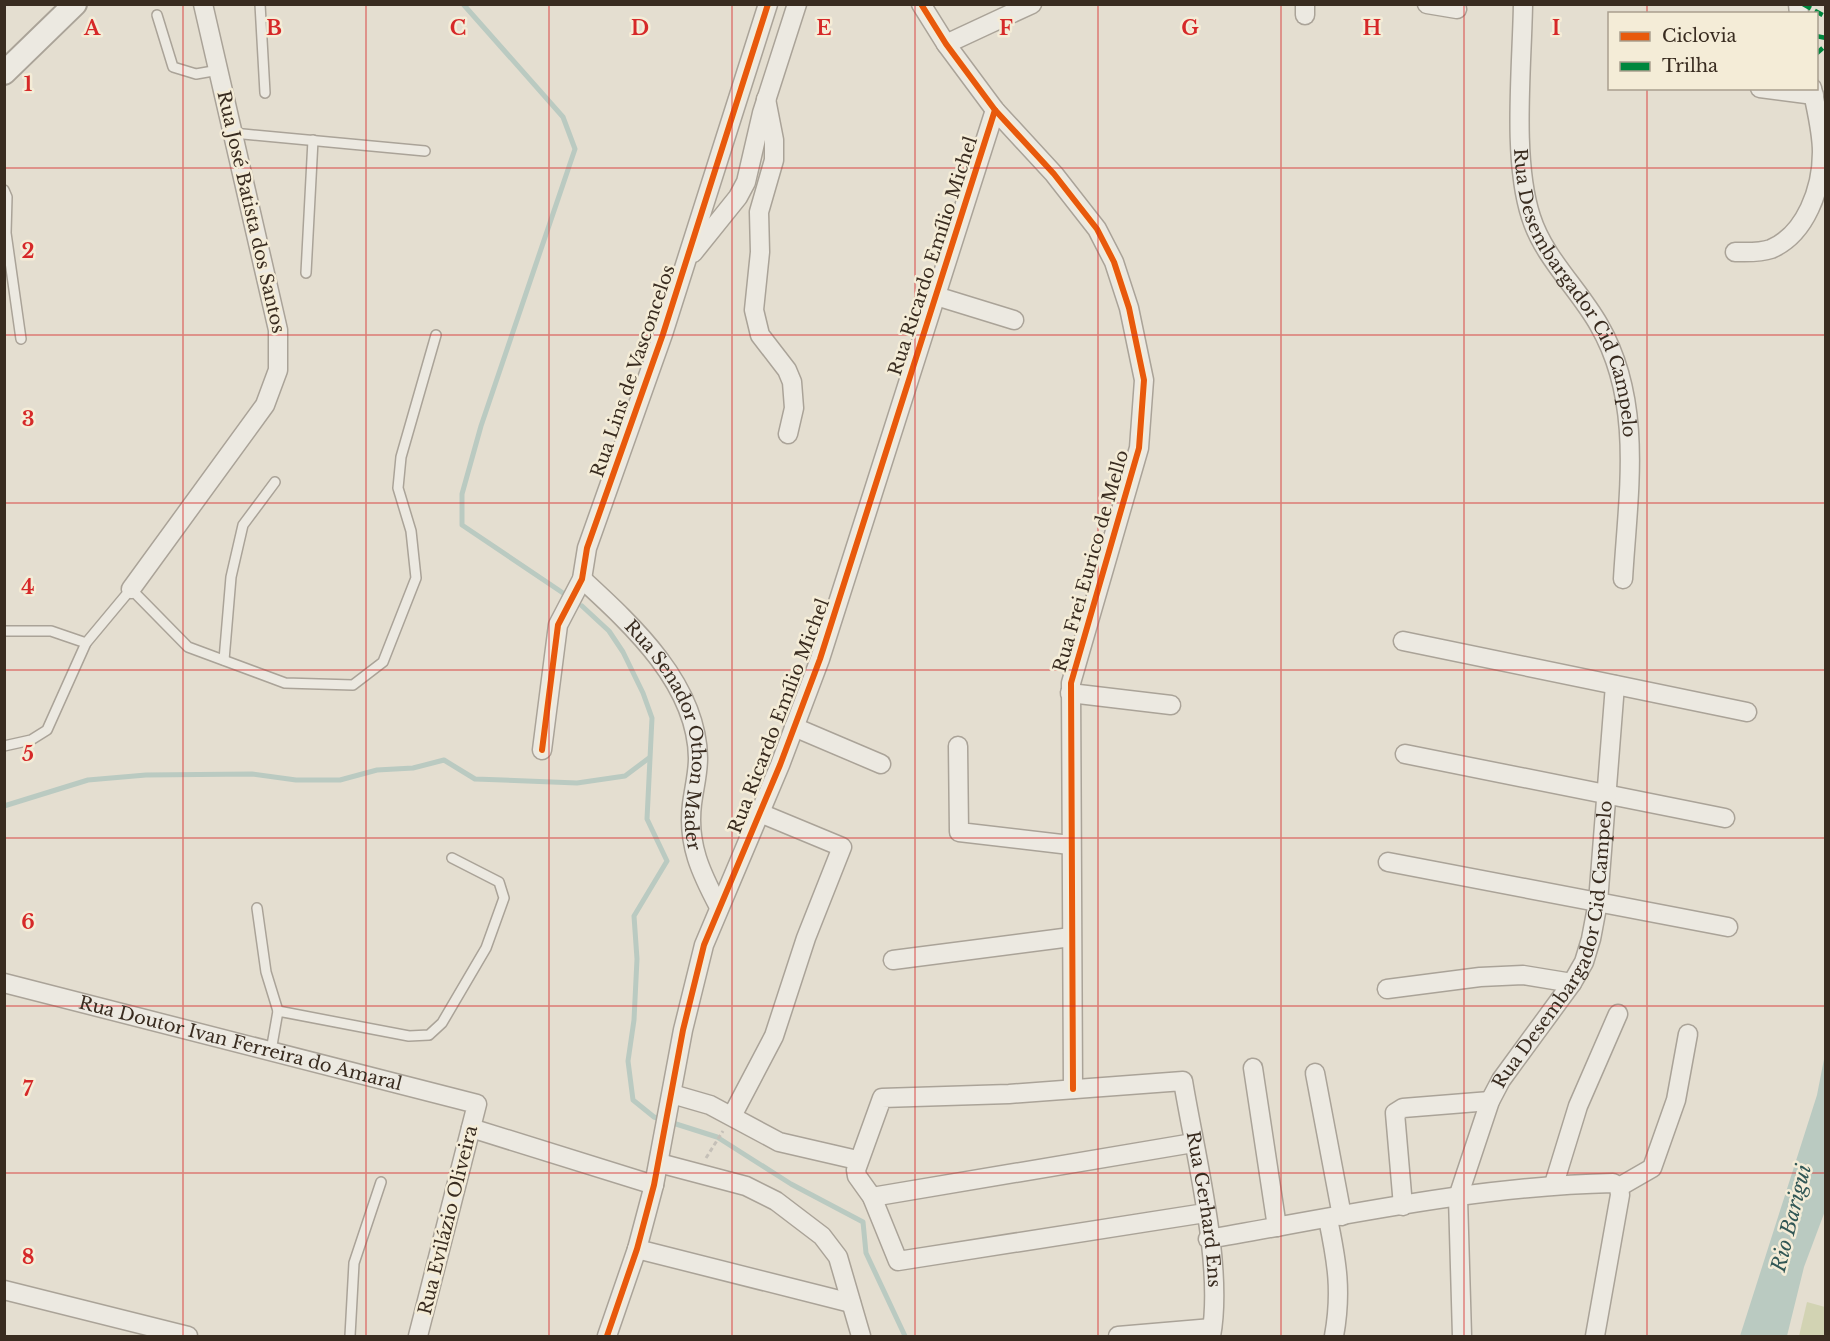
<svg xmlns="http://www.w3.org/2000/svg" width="1830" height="1341" font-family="'Libre Baskerville',serif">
<rect width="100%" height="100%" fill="#e4ded0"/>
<!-- green -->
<path fill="#d2d3b3" d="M1807,1302L1825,1307V1336H1799Z"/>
<!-- water -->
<path fill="#bacac1" d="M1825,1054V1211L1804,1267L1787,1336H1740L1817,1095Z"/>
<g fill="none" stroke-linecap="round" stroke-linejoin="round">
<!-- stream -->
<g stroke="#bacac1" stroke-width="5">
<path d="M463,4L563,117L575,149L481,426L462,494V525L563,593"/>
<path d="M582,606L609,631L623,652L643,693L652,718L647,819L667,861L634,916L637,959L634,1020L628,1061L633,1100L654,1117L717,1137L791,1184L863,1222L866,1253L905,1336"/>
<path d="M4,806L88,780L146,775L252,774L296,780H340L377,770L413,768L444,760L475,779L577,783L625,776L649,758"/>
</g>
<!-- service casing -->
<g stroke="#aaa398" stroke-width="12">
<g id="service">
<path d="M260,4L265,93"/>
<path d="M157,15L173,67L196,74L219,70"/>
<path d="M233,133L425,151"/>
<path d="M4,190L7,197L6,233L21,339"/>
<path d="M306,273L313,140"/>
<path d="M4,631H51L86,643"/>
<path d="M224,660L231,577L243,525L275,482"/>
<path d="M4,746L31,740L47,730L86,643L131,589L188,647L285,683L353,685L383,662L416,578L411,531L398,488L401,457L436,335"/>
<path d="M257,908L266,972L278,1011"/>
<path d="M271,1051L278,1011L409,1036L429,1035L442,1023L486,948L504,898L499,882L452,858"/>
<path d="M350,1336L354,1263L381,1182"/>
</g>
</g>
<!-- minor casing -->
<g stroke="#aaa398" stroke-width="21">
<g id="minor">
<path d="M921,4L946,44L995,110L1054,174L1097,229L1114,262L1129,308L1144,380L1139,448L1071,683L1073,1089"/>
<path d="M1305,4V15"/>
<path d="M1427,4L1457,9"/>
<path id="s1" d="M1523,4C1522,68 1512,159 1531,217C1544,258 1578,288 1599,325C1644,403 1628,493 1623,579"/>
<path d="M1798,4L1799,14"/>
<path d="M946,44L1032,4"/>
<path d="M1760,88L1814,95"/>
<path d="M766,99L774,140V160L759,212L760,252L754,310L760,335L787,370L792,382L794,408L788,434"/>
<path d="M1735,252C1747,252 1760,253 1771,249C1806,234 1822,188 1822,152C1822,131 1816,109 1812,88"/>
<path d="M693,253L738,197L746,182L762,113L797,4"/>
<path d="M936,296L1014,320"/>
<path id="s2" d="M582,579C632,625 697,684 698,758C698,774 694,788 692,804C687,844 701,873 719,907"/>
<path d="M131,589L265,405L278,370V330L203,4"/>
<path d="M1403,641L1747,712"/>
<path d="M1070,693L1171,705"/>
<path d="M794,727L881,764"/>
<path d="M958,746L959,832L1070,845"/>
<path d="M542,750L558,625L582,579L587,548L663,334L768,4"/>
<path d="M1405,754L1725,818"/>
<path d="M1388,862L1728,927"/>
<path d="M893,960L1071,937"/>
<path id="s3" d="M4,983L477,1104L418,1336"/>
<path d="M1387,989L1480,977L1523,975L1572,983"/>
<path d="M1253,1068L1277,1227"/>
<path d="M1315,1073L1342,1216"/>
<path d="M672,1094L710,1105L779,1142L857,1160"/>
<path d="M732,1116L774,1036L806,938L842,847L760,813"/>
<path d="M471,1128L654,1185"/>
<path d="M659,1163L746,1186L776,1201L822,1236L838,1257L861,1336"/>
<path d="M1554,1184L1578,1106L1618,1014"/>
<path d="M1619,1187L1652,1168L1676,1100L1688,1034"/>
<path d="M872,1197L1193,1143"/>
<path d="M1403,1206L1395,1113L1403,1108L1490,1101"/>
<path id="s4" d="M1205,1213L898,1261L872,1197L857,1176L856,1170L882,1098L1009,1094L1183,1081C1195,1154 1224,1266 1211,1336"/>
<path d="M1328,1219C1337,1262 1342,1292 1334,1336"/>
<path d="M1208,1239C1342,1216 1477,1186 1613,1183L1619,1187L1620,1195L1595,1336"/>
<path d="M637,1249L851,1303"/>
<path d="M4,1290L188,1336"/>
<path d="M607,1336L637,1249L654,1185L683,1030L704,945L780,765L820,659L995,110"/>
<path d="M1118,1336L1212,1328"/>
<path id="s5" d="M1462,1336L1458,1197L1490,1101L1501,1080L1572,983L1584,962L1591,939L1598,902L1615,685"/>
</g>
</g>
<!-- tertiary casing -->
<g stroke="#aaa398" stroke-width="26">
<path id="tertiary" d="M4,73L75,4"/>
</g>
<!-- path -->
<path stroke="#c5c0b8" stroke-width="3" stroke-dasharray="4.5 3" stroke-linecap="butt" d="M706,1158L723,1131"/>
<!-- service -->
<use href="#service" stroke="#ece9e1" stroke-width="9"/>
<!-- minor -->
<use href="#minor" stroke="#ece9e1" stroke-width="18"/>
<!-- tertiary -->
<use href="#tertiary" stroke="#ece9e1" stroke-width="22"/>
<!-- quiet -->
<g stroke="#00873e" stroke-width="4.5" stroke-dasharray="9 4.5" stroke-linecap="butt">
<path d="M1803,4L1826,17"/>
<path d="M1816,36L1826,38"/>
<path d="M1816,54L1826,45"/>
</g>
<!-- cycleway casing -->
<g stroke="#f4ecd7" stroke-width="10">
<g id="cycleway">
<path d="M921,4L946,44L995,110L1054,174L1097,229L1114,262L1129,308L1144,380L1139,448L1071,683L1073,1089"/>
<path d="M542,750L558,625L582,579L587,548L663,334L768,4"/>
<path d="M607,1336L637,1249L654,1185L683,1030L704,945L780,765L820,659L995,110"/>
</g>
</g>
<!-- cycleway -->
<use href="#cycleway" stroke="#e8590c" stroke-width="6"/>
</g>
<!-- grid -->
<path fill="none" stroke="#d62828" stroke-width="1.5" stroke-opacity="0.55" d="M183,4V1336M366,4V1336M549,4V1336M732,4V1336M915,4V1336M1098,4V1336M1281,4V1336M1464,4V1336M1647,4V14M1647,88V1336M4,168H1826M4,335H1826M4,503H1826M4,670H1826M4,838H1826M4,1006H1826M4,1173H1826"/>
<g text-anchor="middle" stroke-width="5" stroke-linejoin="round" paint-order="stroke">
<!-- street labels -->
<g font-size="18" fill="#392c20" stroke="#f4ecd7">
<text transform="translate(251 212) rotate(77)" y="6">Rua José Batista dos Santos</text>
<text transform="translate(933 256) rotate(-72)" y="6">Rua Ricardo Emílio Michel</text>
<text dy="6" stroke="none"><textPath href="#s1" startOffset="302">Rua Desembargador Cid Campelo</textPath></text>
<text transform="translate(633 371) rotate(-71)" y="6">Rua Lins de Vasconcelos</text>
<text transform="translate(1091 561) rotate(-74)" y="6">Rua Frei Eurico de Mello</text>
<text transform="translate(779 716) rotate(-69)" y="6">Rua Ricardo Emílio Michel</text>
<text dy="6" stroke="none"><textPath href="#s2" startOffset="188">Rua Senador Othon Mader</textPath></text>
<text dy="6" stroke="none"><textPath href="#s5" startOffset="414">Rua Desembargador Cid Campelo</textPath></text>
<text dy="6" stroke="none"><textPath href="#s3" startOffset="244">Rua Doutor Ivan Ferreira do Amaral</textPath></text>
<text dy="6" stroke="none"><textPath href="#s4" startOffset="920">Rua Gerhard Ens</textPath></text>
<text transform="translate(448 1220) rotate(-76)" y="6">Rua Evilázio Oliveira</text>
</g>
<!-- water labels -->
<g font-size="20" font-style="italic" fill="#315755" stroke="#f4ecd7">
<text transform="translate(1791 1218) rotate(-76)" y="7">Rio Barigui</text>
</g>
</g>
<g font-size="20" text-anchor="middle" font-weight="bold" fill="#d62828" stroke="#f4ecd7" stroke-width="5" stroke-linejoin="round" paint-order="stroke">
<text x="92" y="35">A</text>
<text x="274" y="35">B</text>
<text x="458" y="35">C</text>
<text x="640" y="35">D</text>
<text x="824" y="35">E</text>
<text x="1006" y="35">F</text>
<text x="1190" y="35">G</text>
<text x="1372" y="35">H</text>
<text x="1556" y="35">I</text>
<text x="28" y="91">1</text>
<text x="28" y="258">2</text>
<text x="28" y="426">3</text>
<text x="28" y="594">4</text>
<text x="28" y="761">5</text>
<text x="28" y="929">6</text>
<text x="28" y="1096">7</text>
<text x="28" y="1264">8</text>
</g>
<!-- border -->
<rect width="1830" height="1341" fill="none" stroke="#392c20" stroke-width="12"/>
<!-- legend -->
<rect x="1608" y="12" width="210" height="78" fill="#f4ecd7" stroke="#a99f8e" stroke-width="1.5"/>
<rect x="1620" y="32" width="30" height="9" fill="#e8590c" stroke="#a99f8e" stroke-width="1.5"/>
<text x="1662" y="42" font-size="18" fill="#392c20">Ciclovia</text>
<rect x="1620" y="62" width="30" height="9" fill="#00873e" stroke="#a99f8e" stroke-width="1.5"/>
<text x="1662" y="72" font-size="18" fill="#392c20">Trilha</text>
</svg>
